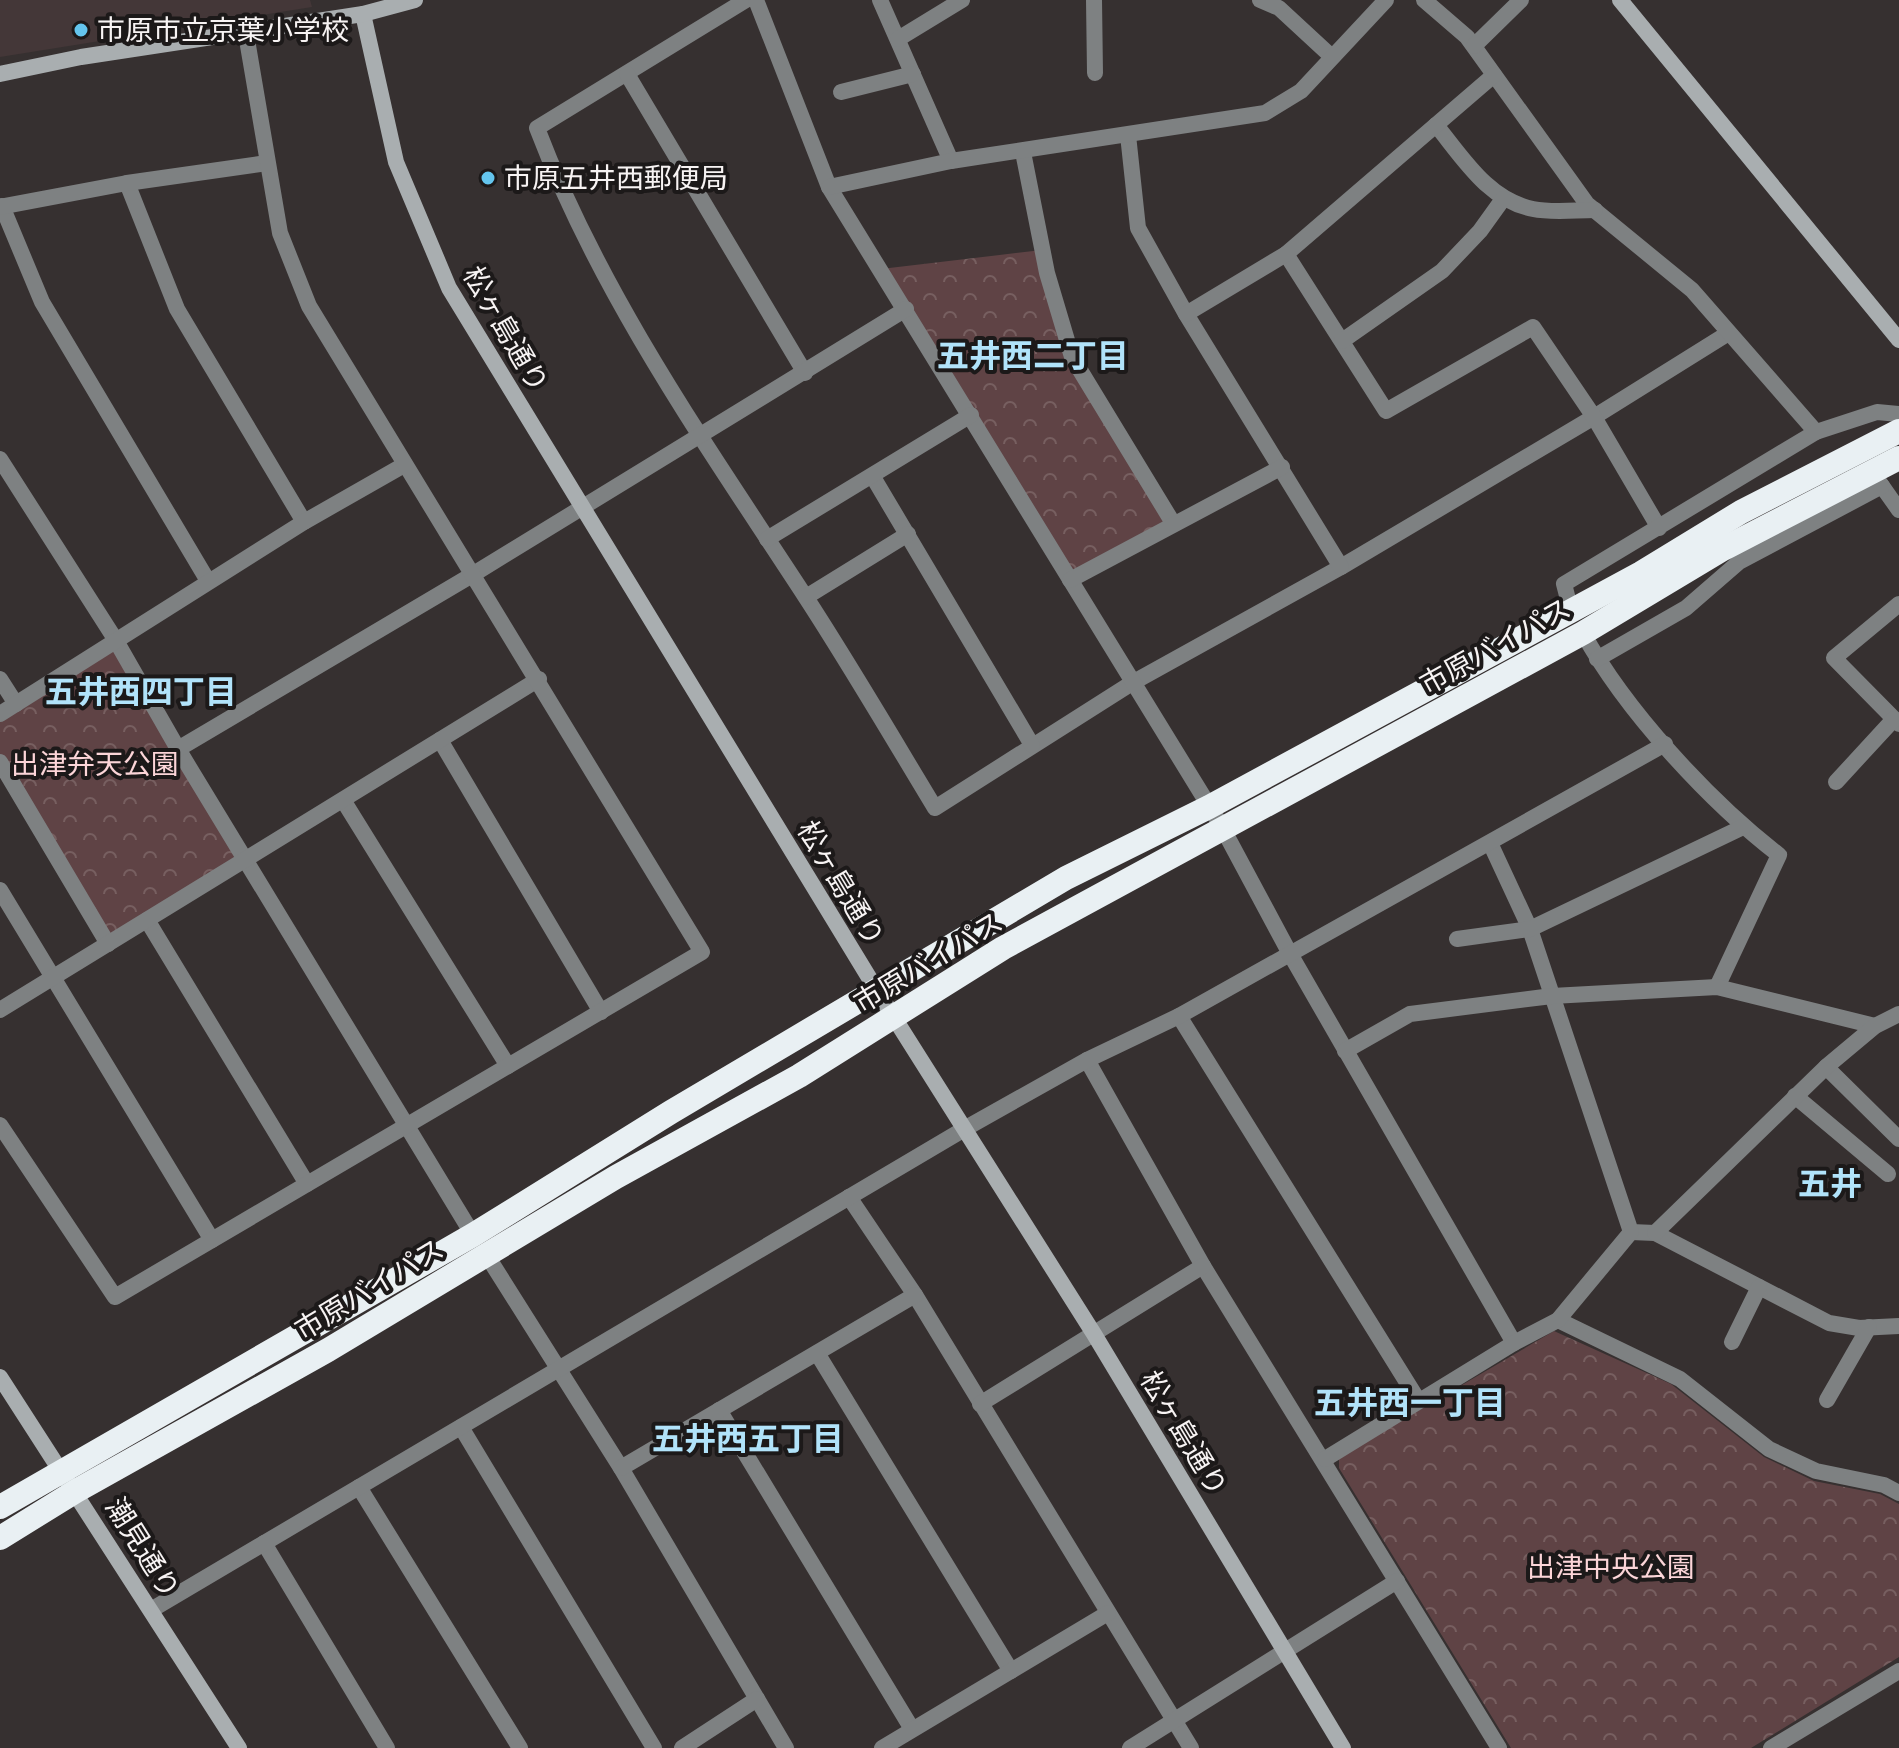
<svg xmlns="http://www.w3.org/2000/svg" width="1899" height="1748" font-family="'Archivo Narrow','Noto Sans JP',sans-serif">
<defs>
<pattern id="forest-crowns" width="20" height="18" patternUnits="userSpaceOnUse" patternTransform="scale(2)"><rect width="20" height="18" fill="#5f4345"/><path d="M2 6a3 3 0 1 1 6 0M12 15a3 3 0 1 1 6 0" fill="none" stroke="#775f60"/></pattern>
</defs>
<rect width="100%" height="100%" fill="#363030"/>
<!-- built -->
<path fill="#443738" d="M0,0H310L312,7L0,57Z"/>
<!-- forest -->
<g fill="url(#forest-crowns)">
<path d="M1042,250L1057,317L1173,523L1070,580L881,269Z"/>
<path d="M115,639L245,859L108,944L0,762V713Z"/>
<path d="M1554,1331L1671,1384L1764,1457L1814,1481L1880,1494L1899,1504V1657L1751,1748H1511L1339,1468V1457Z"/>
</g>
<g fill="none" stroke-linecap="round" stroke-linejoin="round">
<!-- street -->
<g stroke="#7e8182" stroke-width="16">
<path d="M746,0L537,128C601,296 707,446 805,596C850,665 892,737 935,808L1132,683L1341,567L1594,417L1727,334"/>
<path d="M756,0L829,187L1222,827L1289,952L1514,1343"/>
<path d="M880,0L951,161"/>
<path d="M1094,0L1095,73"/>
<path d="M1260,0L1279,8L1332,57"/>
<path d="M1424,0L1467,37L1587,204L1692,290L1816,432"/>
<path d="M898,39L962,0"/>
<path d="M1474,46L1521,0"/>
<path d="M627,74L805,373"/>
<path d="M841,92L913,74"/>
<path d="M1436,125C1463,158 1488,200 1533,209C1552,213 1575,210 1595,210"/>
<path d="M1128,135L1138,228L1186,314L1341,567"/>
<path d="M1023,152L1047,273L1072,357L1173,523"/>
<path d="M127,183L177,309L304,522"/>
<path d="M829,187L951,161L1265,113L1301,91L1386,0"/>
<path d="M2,206L42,302L208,581"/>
<path d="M0,207L127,183L267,163"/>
<path d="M1286,254L1386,411L1533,327L1594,417L1659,528"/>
<path d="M1186,314L1286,254L1494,75"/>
<path d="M1342,341L1442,271L1480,231L1503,199"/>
<path d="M0,459L115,639L178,749L473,1235"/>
<path d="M873,477L1032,745"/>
<path d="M1877,479L1899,510"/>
<path d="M767,539L971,415"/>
<path d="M1070,580L1282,467"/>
<path d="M806,597L908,534"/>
<path d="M1899,604L1834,658L1899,724"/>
<path d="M1571,611L1564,584L1816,432L1877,412L1899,414"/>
<path d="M1583,633C1625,710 1709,801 1779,855L1717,987"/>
<path d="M1597,659L1686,608L1739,562L1882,486"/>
<path d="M0,679L16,704"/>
<path d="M0,714L304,522L404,465"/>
<path d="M440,740L601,1012"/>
<path d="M178,749L472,575L906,309"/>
<path d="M0,762L108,944"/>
<path d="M1836,782L1894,719"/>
<path d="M343,800L508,1066"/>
<path d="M1491,845L1530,929L1631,1232L1655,1233L1829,1323L1859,1328L1899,1326"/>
<path d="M0,890L212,1240"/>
<path d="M147,920L307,1184"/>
<path d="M1457,939L1530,929L1743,827"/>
<path d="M0,1010L539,679"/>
<path d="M1179,1016L1418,1400"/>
<path d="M1345,1051L1410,1014L1552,996L1717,987L1875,1026"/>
<path d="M1087,1060L1203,1266L1499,1748"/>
<path d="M1826,1067L1899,1139"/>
<path d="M1795,1096L1888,1174"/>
<path d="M0,1125L115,1297L702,952L309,306L280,233L246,34"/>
<path d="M849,1197L915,1295L1191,1748"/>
<path d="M1655,1233L1826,1067L1875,1026L1899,1014"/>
<path d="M486,1254L621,1468L786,1748"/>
<path d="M1558,1320L1680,1379L1769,1449L1816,1471L1884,1485L1899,1493"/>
<path d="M1732,1342L1759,1287"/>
<path d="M817,1353L1011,1671"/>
<path d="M1827,1400L1869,1327"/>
<path d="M980,1404L1203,1266"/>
<path d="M719,1410L912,1729"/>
<path d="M461,1427L654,1748"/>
<path d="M1325,1459L1514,1343L1558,1320L1631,1232"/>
<path d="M621,1468L915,1295"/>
<path d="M359,1487L520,1748"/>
<path d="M264,1543L387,1748"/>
<path d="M151,1610L966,1128L1087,1060L1179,1016L1665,744"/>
<path d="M682,1748L757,1699"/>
<path d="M882,1748L1108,1613"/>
<path d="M1130,1748L1397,1581"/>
<path d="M1771,1748L1899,1671"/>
</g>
<!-- secondary -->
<g stroke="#a9aeb0" stroke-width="16">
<path d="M1620,0L1899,340"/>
<path d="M363,14L396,162L449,288L876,989L1094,1334L1343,1748"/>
<path d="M0,74L81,57L363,14L415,0"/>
<path d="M0,1377L239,1748"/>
</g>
<!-- highway -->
<g stroke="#e9f0f3" stroke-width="24">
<path d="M0,1507L473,1235L671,1112L1066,878L1209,807L1641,573L1741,512L1899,431"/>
<path d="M0,1538L76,1491L328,1350L616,1177L799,1076L1003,948L1583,633L1723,549L1899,458"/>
</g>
</g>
<!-- markers -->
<g fill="#64c5ee" stroke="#1c1919" stroke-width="3">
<circle cx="81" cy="30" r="8"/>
<circle cx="488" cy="178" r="8"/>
</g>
<g text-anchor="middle" stroke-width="8" stroke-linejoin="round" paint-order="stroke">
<!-- poi labels -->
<g font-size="28" fill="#f7f3f3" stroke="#1c1919" text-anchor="start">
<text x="97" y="40">市原市立京葉小学校</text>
<text x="504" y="188">市原五井西郵便局</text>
</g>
<!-- street labels -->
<g font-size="28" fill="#f7f3f3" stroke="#1c1919">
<text transform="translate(506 329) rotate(60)" y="10">松ヶ島通り</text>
<text transform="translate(1495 646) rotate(-29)" y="10">市原バイパス</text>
<text transform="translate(841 883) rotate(59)" y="10">松ヶ島通り</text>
<text transform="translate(928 962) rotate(-31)" y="10">市原バイパス</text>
<text transform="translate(369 1289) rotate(-31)" y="10">市原バイパス</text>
<text transform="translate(1184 1433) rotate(59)" y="10">松ヶ島通り</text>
<text transform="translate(143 1548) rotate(58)" y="10">潮見通り</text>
</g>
<!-- park labels -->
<g font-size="28" fill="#fcd5d8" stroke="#1c1919">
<text x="95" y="774">出津弁天公園</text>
<text x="1611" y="1577">出津中央公園</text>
</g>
<!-- quarter labels -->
<g font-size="32" font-weight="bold" fill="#b1e3fa" stroke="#1c1919">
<text x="1033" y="367">五井西二丁目</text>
<text x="141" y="703">五井西四丁目</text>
<text x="1830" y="1195">五井</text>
<text x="1410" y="1414">五井西一丁目</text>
<text x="748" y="1450">五井西五丁目</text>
</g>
</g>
</svg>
